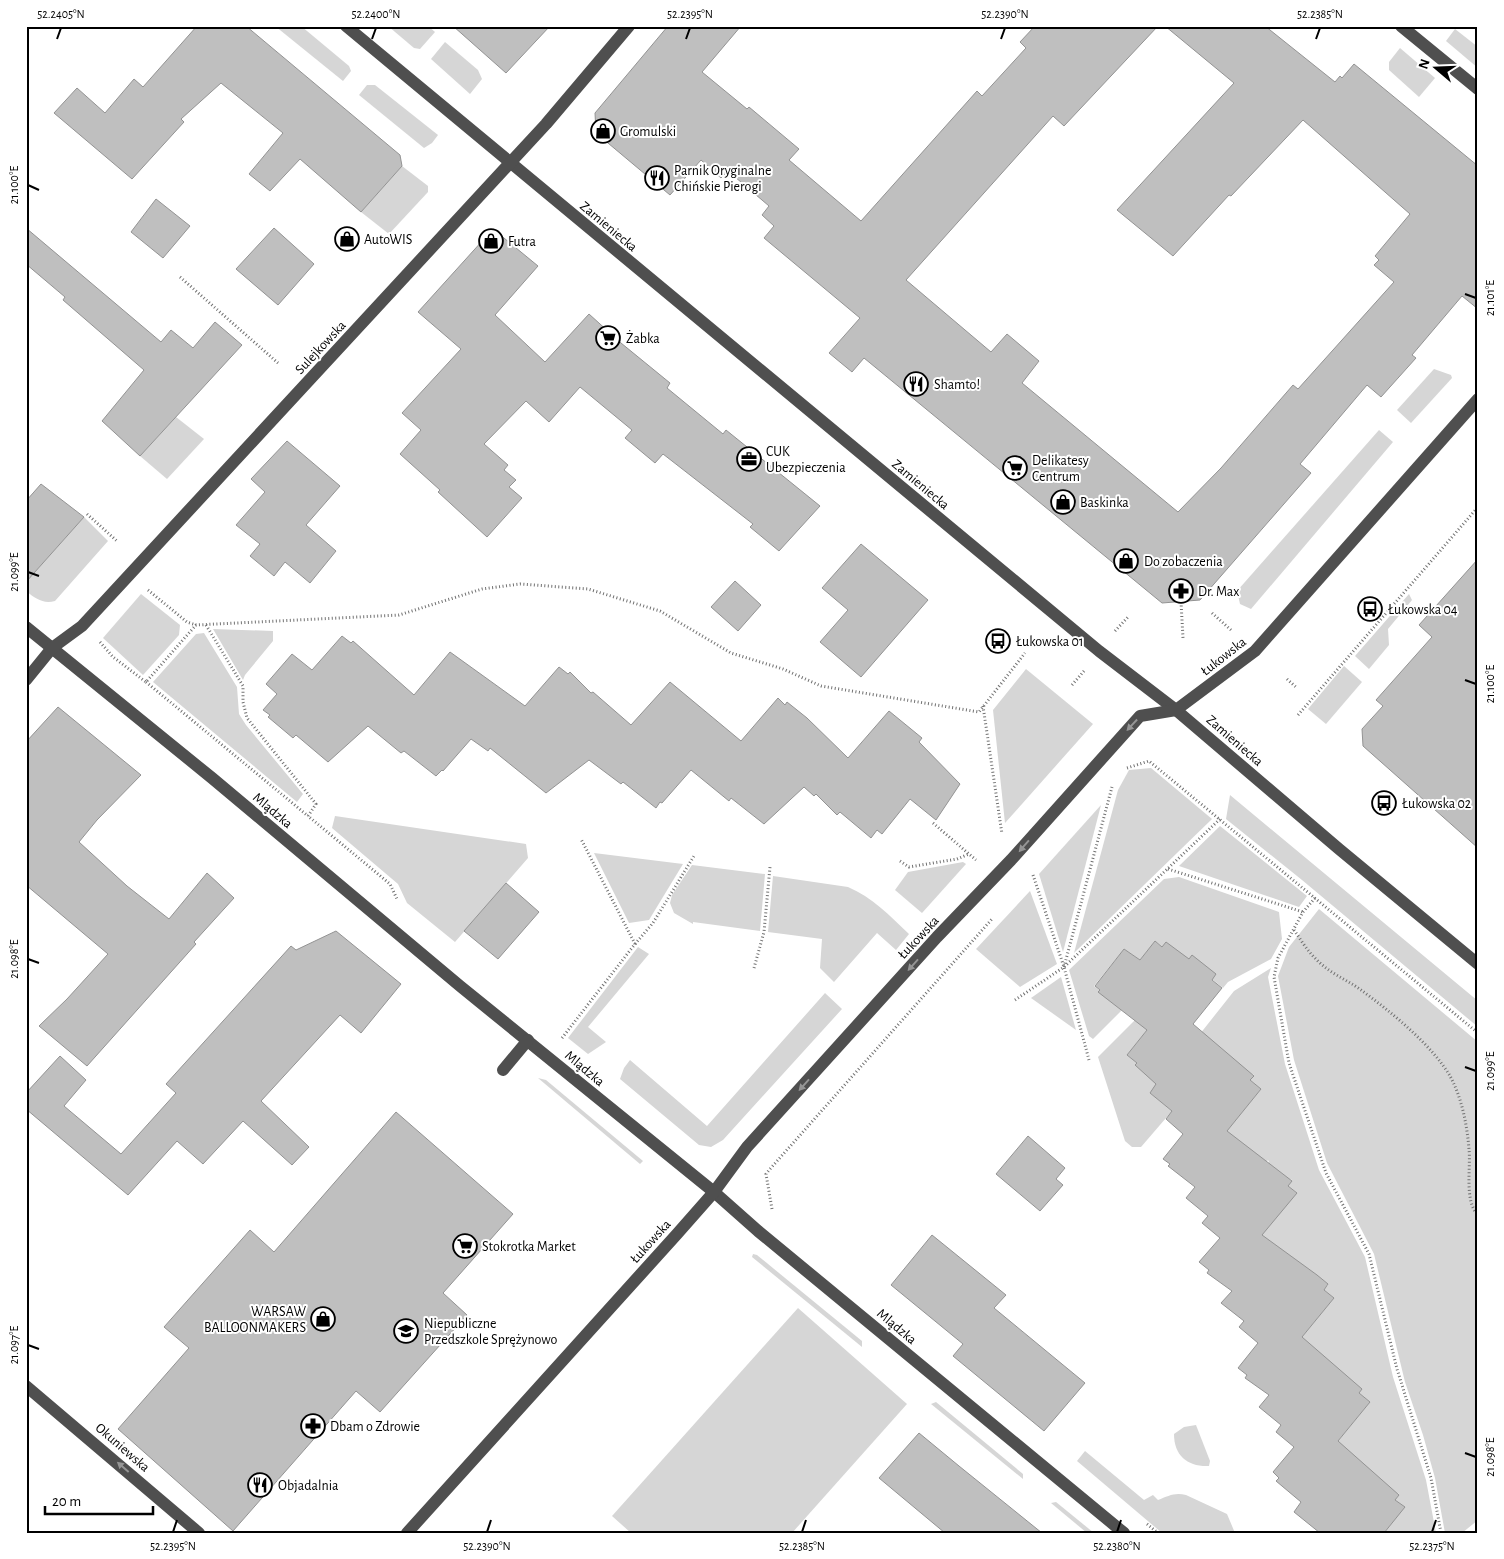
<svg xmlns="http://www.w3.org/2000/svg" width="1504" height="1559" font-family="'Alegreya Sans',sans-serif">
<rect width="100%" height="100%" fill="#fff"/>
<!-- green -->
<g fill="#d6d6d6">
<path d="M275,26H301L349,66L351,71L343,81Z"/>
<path d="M388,26H428L435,32L420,49L414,48Z"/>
<path d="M1455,29L1478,47V68L1446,41Z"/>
<path d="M445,42L478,70L482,79L470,94L431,59Z"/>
<path d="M1400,48L1435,78L1419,97L1389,70V62Z"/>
<path d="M367,85H375L438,135L432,143L424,148L359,95Z"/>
<path d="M402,166L428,186V192L389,234L361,212Z"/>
<path d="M1434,369L1451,375L1452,378L1411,423L1397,410Z"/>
<path d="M176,417L204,439L167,479L140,456Z"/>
<path d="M1379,430L1393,442L1251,609L1240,604L1237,591Z"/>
<path d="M84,517L108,541L55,601C43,604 36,599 26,591V573L35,572Z"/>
<path d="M141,594L180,625L179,635L143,675L103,638Z"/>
<path d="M1409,594L1412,600L1388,629L1389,645L1369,669L1355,656Z"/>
<path d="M213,629L273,631V641L245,675L243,680Z"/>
<path d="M204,633L237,687L239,714L246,725L303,794L297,802L153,682L196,634Z"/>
<path d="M1344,666L1362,682L1326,724L1308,709Z"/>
<path d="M1026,669L1093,724L1005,823L993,710Z"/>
<path d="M1151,768L1212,819L1074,953L1118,790L1129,770Z"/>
<path d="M1230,795L1478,1001V1027L1302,880L1226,819Z"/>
<path d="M1101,805L1063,952L1039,874Z"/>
<path d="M335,816L526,844L528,858L455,942L407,903L398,884L332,828Z"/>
<path d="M1220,826L1307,896L1299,907L1179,866Z"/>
<path d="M594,853L683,864L649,920L629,923Z"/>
<path d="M963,862L966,864L922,913L895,890L908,872Z"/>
<path d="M692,865L765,874L760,931L693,922V924L674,913L670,903L672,895Z"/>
<path d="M773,876L848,887C872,897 890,916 909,934L896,950L877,933L834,982L820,968L822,939L768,932Z"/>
<path d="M1179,877L1279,912L1282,939L1271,959L1228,982L1223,988L1188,960L1184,964L1155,941L1140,960L1124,949L1094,986L1123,1009L1093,1039L1089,1036L1069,970L1164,879Z"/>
<path d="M1030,891L1057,964L1020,987L976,949Z"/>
<path d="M1319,909L1478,1042V1520L1462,1533H1445L1435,1478L1423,1435L1405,1382L1374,1254L1327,1163L1294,1060L1278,976L1289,947Z"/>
<path d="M638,947L649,954L588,1027L606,1042L588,1054L568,1038Z"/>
<path d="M1271,968L1268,977L1285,1064L1319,1170L1365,1257L1393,1377L1426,1480L1436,1533H1384L1404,1507L1395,1500L1399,1495L1398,1493L1394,1498L1330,1451L1370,1402L1359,1393L1362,1389L1361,1388L1293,1348L1334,1298L1324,1290L1328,1285L1327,1283L1304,1266L1256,1242L1296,1192L1288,1186L1292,1180L1290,1179L1286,1184L1265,1167L1269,1162L1268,1160L1260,1170L1221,1138L1261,1089L1250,1080L1254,1075L1252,1074L1248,1079L1192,1044L1234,991Z"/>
<path d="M1061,977L1076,1030L1031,998Z"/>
<path d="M825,993L842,1009L723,1140L711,1147L699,1145L620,1079L624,1068L630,1060L707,1126Z"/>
<path d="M1138,1017L1150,1026L1127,1055L1159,1081L1150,1093L1172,1111L1141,1147H1132L1125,1141L1098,1057Z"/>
<path d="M538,1078L546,1080L643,1161L640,1164Z"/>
<path d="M753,1254L757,1255L862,1341V1347L752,1257Z"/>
<path d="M798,1308L907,1404L792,1533H631L612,1516Z"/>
<path d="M936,1402L1023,1474V1479L931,1404Z"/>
<path d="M1196,1425L1210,1461L1209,1466C1188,1467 1174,1456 1174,1434L1184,1427Z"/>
<path d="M1085,1451L1144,1500L1153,1495L1158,1500C1168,1496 1175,1492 1186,1495L1227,1514L1235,1533H1162L1077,1461Z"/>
<path d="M1056,1502L1094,1533H1087L1051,1503Z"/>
</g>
<!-- building -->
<g fill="#bfbfbf" stroke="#939393">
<path d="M197,26H246L400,155L402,166L361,212L300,159L270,191L249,174L283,133L221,83L181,119L184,122L132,179L54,113L77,88L105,113L134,79L143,87Z"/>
<path d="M453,26H550L506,73Z"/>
<path d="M668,26H741L702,72L747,109L749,107L799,149L789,160L861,221L977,91L982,96L1026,48L1020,42L1035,26H1158L1064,126L1053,116L906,280L991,352L1007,334L1039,361L1022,383L1178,512L1221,468L1293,385L1298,389L1394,282L1374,265L1379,260L1375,256L1410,214L1303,120L1231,196L1229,195L1173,256L1117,210L1234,83L1165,26H1265L1335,82L1340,76L1342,78L1354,64L1478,166V309L1462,296L1412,355L1416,358L1381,397L1367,385L1300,464L1311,473L1200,600L1162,603L864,358L852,372L829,353L860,318L764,238L774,226L762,215L769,206L728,171L721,178L701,160L670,195L596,133L595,113Z"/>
<path d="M156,199L190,226L163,258L131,232Z"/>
<path d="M26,228L161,342L171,330L193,348L215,322L242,345L140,456L102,421L144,370L63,300L65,297L26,264Z"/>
<path d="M274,228L314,264L278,305L236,269Z"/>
<path d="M493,229L538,266L495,315L545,362L589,314L621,343L670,383L667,388L723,434L726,430L820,506L779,551L750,527L753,524L663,454L655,463L625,438L632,430L580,387L549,422L526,401L484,444L508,465L504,470L516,480L509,487L522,498L487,537L438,492L440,490L400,454L421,430L402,413L461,349L418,312Z"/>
<path d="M287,441L340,486L306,525L336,551L310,583L285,562L274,576L250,556L260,544L236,525L265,492L251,479Z"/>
<path d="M41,484L84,517L26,582V501Z"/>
<path d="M861,544L928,600L861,677L820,642L848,610L822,588Z"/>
<path d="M1478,559V848L1363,746L1362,729L1383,706L1376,700L1432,637L1419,625Z"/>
<path d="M735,581L761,605L738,631L711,607Z"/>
<path d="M342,636L351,643L353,641L414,695L450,652L525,706L559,667L568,674L570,672L591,693L593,692L631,725L670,682L741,741L778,698L785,705L787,702L807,718L848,758L889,711L922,738L919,742L960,784L936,820L910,799L882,834L877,830L871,838L840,812L837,815L816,794L814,796L804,787L764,824L731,798L729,801L691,770L662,803L660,802L656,808L623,782L621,784L589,760L546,793L490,748L488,751L471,739L443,771L442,770L436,776L404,751L401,753L368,726L328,762L296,735L293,738L268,717L270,715L263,710L277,694L266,684L292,654L312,670Z"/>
<path d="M58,707L141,775L97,820L79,842L127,886L169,919L207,873L234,898L194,942L196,944L87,1066L39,1026L67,999L108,954L26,885V742Z"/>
<path d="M506,883L539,912L498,959L464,931Z"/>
<path d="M336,931L401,984L361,1033L340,1015L261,1101L309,1147L292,1165L243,1121L203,1164L177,1141L128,1195L26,1109V1093L60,1056L86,1080L64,1106L121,1154L176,1093L166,1084L291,946L296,950Z"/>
<path d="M1155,941L1162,947L1166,942L1189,959L1192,955L1216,974L1212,980L1222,988L1193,1024L1254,1076L1250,1080L1261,1089L1227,1131L1292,1181L1288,1186L1297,1193L1262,1235L1317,1275L1328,1284L1324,1290L1334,1298L1302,1337L1362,1389L1359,1393L1370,1402L1338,1441L1399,1495L1395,1500L1405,1507L1384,1533H1320L1294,1512L1301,1502L1276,1481L1279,1478L1273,1472L1294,1447L1276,1432L1281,1425L1259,1407L1269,1395L1245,1378L1247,1375L1238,1368L1258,1343L1239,1327L1244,1321L1221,1303L1232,1291L1207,1273L1209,1270L1199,1262L1220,1238L1202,1223L1208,1216L1186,1198L1195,1187L1168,1166L1170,1164L1163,1159L1183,1134L1166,1119L1172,1111L1150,1093L1156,1084L1135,1065L1137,1063L1127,1055L1147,1030L1098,992L1100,990L1095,986L1124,949L1140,960Z"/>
<path d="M396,1112L513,1214L443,1293L467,1315L380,1412L356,1391L233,1531L118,1429L189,1348L164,1327L250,1230L274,1252Z"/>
<path d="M1028,1136L1065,1168L1056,1179L1063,1185L1040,1211L996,1174Z"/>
<path d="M932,1235L1006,1295L994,1308L1085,1383L1044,1431L953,1356L963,1344L891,1285Z"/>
<path d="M919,1433L959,1466L1042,1533H945L879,1478Z"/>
</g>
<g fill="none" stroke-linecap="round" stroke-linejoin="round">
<!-- path -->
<g stroke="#717171" stroke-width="3" stroke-dasharray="1 2.5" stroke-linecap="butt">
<path d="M180,277L278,363"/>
<path d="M87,514L118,542"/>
<path d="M148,590L187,622L196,625"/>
<path d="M1181,602L1183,638"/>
<path d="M1212,613L1231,630"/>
<path d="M206,625L243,686V702L247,718L316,804L308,816L390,884L397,899"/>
<path d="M1115,631L1128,617"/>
<path d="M100,642L113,657L146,682L196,625L399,615L482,589L520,584L588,589L660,611L731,653L783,669L821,686L979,712L1025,653"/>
<path d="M1287,679L1297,688"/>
<path d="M146,682L308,816"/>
<path d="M1072,685L1084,671"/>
<path d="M983,706L1002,834"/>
<path d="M1298,715L1478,507"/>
<path d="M1127,768L1149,761L1478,1033"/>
<path d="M933,823L976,860"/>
<path d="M900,861L909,867L957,859L969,854"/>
<path d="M1168,869L1303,912"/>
<path d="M1033,875L1064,967L1089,1060"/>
<path d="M1315,898L1303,912L1278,958L1274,977L1289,1063L1326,1173L1369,1254L1397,1369L1431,1478L1441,1533"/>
<path d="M1294,930C1301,940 1308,952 1317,960C1329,973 1346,979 1361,990C1390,1011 1432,1045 1450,1076C1462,1098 1467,1125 1469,1149C1471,1168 1464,1201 1478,1215"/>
<path d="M635,944L653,923L694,856"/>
<path d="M1064,967L1112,787"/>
<path d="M754,968L764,932L770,867"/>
<path d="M1015,1000L1064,967L1220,819"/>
<path d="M562,1038L635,944L581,839"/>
<path d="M772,1209L766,1174L770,1169L992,919"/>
<path d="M1147,1524L1158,1533"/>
</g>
<!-- minor -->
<g stroke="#4f4f4f" stroke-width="12">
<path d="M346,26L1099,651L1176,710L1339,849L1478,964"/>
<path d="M1401,26L1478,89"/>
<path d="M26,627L212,778L460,986L714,1192L758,1231L1124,1533"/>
<path d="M26,680L52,648L82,626L546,124L629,26"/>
<path d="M503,1070L528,1040"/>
<path d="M26,1386L199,1533"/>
<path d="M407,1533L677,1234L714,1192L747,1147L937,937L1011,860L1140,716L1176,710L1255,651L1478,399"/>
</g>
</g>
<!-- one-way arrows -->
<defs><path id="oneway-solid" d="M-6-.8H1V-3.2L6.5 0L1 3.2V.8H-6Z" transform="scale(1.25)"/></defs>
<g fill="#959595">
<use href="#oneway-solid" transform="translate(1132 725) rotate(133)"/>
<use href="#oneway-solid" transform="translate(1024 846) rotate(131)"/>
<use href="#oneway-solid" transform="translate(913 965) rotate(132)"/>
<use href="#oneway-solid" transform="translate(804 1085) rotate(132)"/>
<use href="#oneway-solid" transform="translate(123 1467) rotate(-139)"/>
</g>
<!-- ticks -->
<path fill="none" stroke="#000" stroke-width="2" d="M57,39L61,28M372,39L376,28M686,39L690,28M1001,39L1005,28M1316,39L1320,28M28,185L39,190M1465,294L1476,298M28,572L39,576M1465,680L1476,684M28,959L39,963M1465,1067L1476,1071M28,1345L39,1349M1465,1453L1476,1457M173,1532L177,1520M487,1532L491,1520M802,1532L806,1520M1117,1532L1121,1520M1432,1532L1436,1520"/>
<!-- icons -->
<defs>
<g id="shop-ring" transform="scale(1.25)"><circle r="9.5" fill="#fff" stroke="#000" stroke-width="1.5"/><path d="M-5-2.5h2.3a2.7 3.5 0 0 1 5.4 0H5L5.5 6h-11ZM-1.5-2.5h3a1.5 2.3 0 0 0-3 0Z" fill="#000"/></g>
<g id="restaurant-ring" transform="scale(1.25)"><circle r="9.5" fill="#fff" stroke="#000" stroke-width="1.5"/><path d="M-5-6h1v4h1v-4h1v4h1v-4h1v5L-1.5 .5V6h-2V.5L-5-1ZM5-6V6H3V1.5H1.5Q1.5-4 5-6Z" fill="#000"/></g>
<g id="supermarket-ring" transform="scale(1.25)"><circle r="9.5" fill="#fff" stroke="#000" stroke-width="1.5"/><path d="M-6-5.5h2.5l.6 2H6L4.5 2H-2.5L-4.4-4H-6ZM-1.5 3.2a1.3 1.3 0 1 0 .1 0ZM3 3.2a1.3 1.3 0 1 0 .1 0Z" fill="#000"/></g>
<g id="office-ring" transform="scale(1.25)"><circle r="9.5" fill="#fff" stroke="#000" stroke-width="1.5"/><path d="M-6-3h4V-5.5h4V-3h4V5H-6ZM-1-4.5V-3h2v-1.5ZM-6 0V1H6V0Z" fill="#000"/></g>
<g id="pharmacy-ring" transform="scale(1.25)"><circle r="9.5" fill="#fff" stroke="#000" stroke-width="1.5"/><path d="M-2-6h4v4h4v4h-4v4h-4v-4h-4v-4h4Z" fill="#000"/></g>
<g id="bus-ring" transform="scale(1.25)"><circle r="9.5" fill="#fff" stroke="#000" stroke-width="1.5"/><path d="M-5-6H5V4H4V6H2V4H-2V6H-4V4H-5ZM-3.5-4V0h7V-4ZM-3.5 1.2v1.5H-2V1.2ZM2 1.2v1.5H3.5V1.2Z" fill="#000"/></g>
<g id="school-ring" transform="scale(1.25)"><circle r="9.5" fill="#fff" stroke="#000" stroke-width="1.5"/><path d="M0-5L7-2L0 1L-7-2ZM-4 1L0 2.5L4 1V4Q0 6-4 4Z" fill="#000"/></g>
</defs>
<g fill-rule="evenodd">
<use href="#shop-ring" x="603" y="131"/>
<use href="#restaurant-ring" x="657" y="178"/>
<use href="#shop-ring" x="347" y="239"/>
<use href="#shop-ring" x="491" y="241"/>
<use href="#supermarket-ring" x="608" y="338"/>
<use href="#restaurant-ring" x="916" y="384"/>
<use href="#office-ring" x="749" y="459"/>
<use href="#supermarket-ring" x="1015" y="468"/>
<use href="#shop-ring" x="1063" y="502"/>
<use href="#shop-ring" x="1126" y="561"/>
<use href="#pharmacy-ring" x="1181" y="591"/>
<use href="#bus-ring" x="1370" y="609"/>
<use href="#bus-ring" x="998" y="641"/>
<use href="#bus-ring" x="1384" y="803"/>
<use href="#supermarket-ring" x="465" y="1246"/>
<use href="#shop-ring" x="323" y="1319"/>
<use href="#school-ring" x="406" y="1331"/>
<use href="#pharmacy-ring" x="313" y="1426"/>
<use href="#restaurant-ring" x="260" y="1485"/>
</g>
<g text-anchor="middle" stroke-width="4" stroke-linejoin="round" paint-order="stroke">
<!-- poi labels -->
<g font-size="14" fill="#000" stroke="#fff" text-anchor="start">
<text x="620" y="136">Gromulski</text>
<text x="674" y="175">Parnik Oryginalne<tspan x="674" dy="16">Chińskie Pierogi</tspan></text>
<text x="364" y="244">AutoWIS</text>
<text x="508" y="246">Futra</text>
<text x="626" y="343">Żabka</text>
<text x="934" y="389">Shamto!</text>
<text x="766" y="456">CUK<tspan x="766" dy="16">Ubezpieczenia</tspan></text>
<text x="1032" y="465">Delikatesy<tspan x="1032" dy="16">Centrum</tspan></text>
<text x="1080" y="507">Baskinka</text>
<text x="1144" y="566">Do zobaczenia</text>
<text x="1198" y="596">Dr. Max</text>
<text x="1388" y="614">Łukowska 04</text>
<text x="1016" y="646">Łukowska 01</text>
<text x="1402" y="808">Łukowska 02</text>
<text x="482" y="1251">Stokrotka Market</text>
<text x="306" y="1316" text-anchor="end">WARSAW<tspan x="306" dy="16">BALLOONMAKERS</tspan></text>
<text x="424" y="1328">Niepubliczne<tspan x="424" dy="16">Przedszkole Sprężynowo</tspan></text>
<text x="330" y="1431">Dbam o Zdrowie</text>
<text x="278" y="1490">Objadalnia</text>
</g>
<!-- street labels -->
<g font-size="14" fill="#000" stroke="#fff">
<text transform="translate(609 226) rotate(40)" y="5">Zamieniecka</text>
<text transform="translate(320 347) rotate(-47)" y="5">Sulejkowska</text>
<text transform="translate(921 484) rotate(40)" y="5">Zamieniecka</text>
<text transform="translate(1223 656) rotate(-38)" y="5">Łukowska</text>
<text transform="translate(1235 740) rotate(41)" y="5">Zamieniecka</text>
<text transform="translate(273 810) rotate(40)" y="5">Mlądzka</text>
<text transform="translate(918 937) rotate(-47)" y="5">Łukowska</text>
<text transform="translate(585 1068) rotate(40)" y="5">Mlądzka</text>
<text transform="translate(650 1241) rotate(-48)" y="5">Łukowska</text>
<text transform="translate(897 1326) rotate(40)" y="5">Mlądzka</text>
<text transform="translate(123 1447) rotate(41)" y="5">Okuniewska</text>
</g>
</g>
<!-- border -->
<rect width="1504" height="1559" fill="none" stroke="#ffffff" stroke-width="55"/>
<!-- north arrow -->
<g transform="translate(1436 68) rotate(289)" stroke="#ffffff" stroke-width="4" paint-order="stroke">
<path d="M0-4L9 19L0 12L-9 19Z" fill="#000000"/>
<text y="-8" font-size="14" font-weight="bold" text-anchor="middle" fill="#000000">N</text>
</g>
<!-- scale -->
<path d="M45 1506v8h108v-8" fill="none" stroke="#000000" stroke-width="2.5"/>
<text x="52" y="1506" font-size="15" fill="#000000" stroke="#ffffff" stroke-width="4" paint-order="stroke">20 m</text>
<rect x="28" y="28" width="1448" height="1504" fill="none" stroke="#000" stroke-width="2"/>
<g font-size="12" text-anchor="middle" fill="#000">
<text x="61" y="18">52.2405°N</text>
<text x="376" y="18">52.2400°N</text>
<text x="690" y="18">52.2395°N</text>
<text x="1005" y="18">52.2390°N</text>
<text x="1320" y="18">52.2385°N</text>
<text transform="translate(14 185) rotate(-90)" y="4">21.100°E</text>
<text transform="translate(1490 298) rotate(-90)" y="4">21.101°E</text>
<text transform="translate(14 572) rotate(-90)" y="4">21.099°E</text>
<text transform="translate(1490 684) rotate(-90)" y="4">21.100°E</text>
<text transform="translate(14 959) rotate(-90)" y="4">21.098°E</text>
<text transform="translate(1490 1071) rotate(-90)" y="4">21.099°E</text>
<text transform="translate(14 1345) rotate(-90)" y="4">21.097°E</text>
<text transform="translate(1490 1457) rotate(-90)" y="4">21.098°E</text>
<text x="173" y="1550">52.2395°N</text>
<text x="487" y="1550">52.2390°N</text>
<text x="802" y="1550">52.2385°N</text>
<text x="1117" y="1550">52.2380°N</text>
<text x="1432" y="1550">52.2375°N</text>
</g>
</svg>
